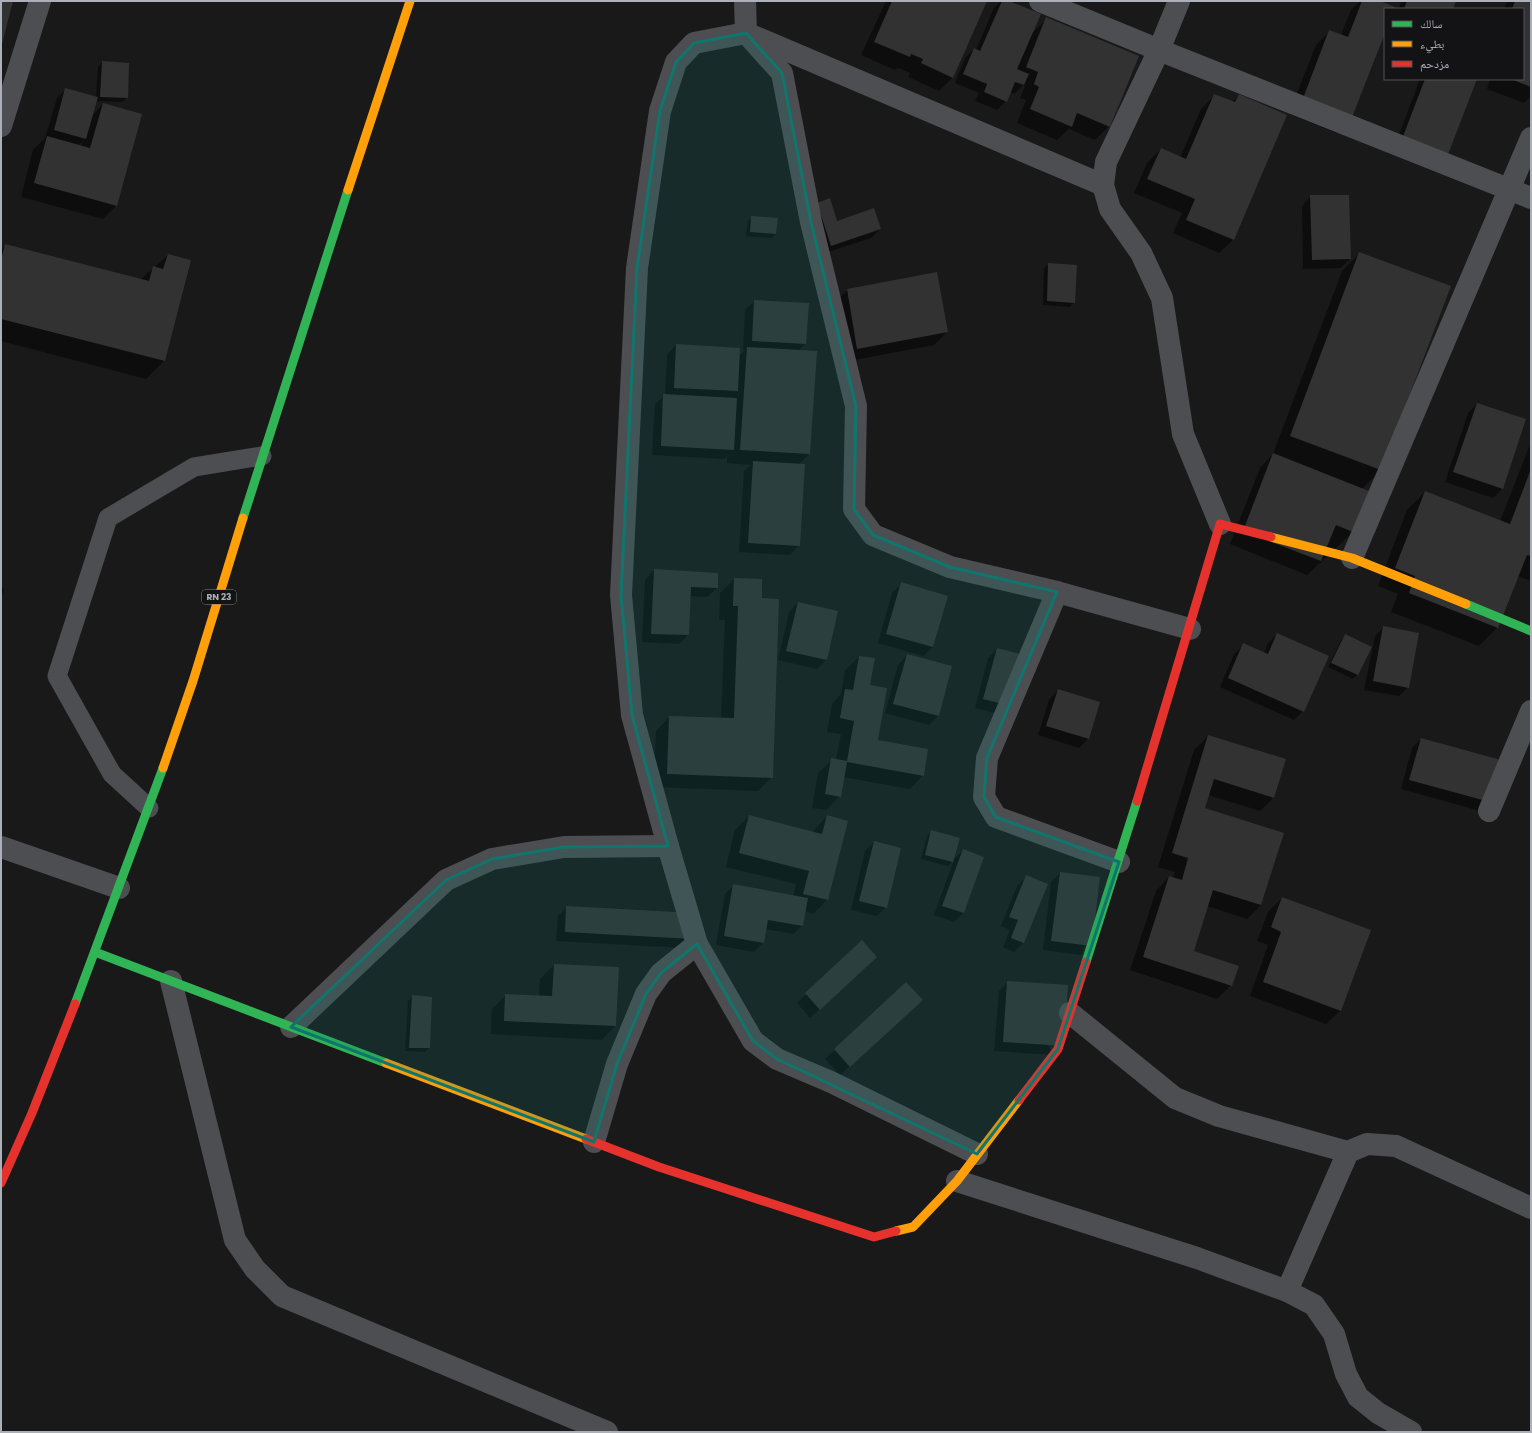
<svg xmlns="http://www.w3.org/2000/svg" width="1532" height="1433" font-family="Poppins,'Noto Naskh Arabic',sans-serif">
<rect width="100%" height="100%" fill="#191919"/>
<!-- shadow -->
<g fill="#0007" fill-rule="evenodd">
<path d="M886,1H985L953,77L939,91L908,77L910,73L898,68L895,70L861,55Z"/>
<path d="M1001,1H1007L1031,34L1047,19L1109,126L1095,140L1069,129L1057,140L1017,123L1026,100L1020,98L1025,86L1023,85L1014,94L1010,92L1006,101L997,110L975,101L979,93L955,83L965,58L974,49L976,50L994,8Z"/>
<path d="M1360,1H1377L1394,9H1385V31L1350,119L1336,133L1289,114L1316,45L1330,31L1341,35L1351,10Z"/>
<path d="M1401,1H1455L1452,9H1399Z"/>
<path d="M1507,1H1531V96L1524,103L1487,89L1490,79H1523V9H1504Z"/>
<path d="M102,62L127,98L122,102L96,101L92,116L103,104L116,206L103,219L21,197L33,150L45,138L57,98L66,89L96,97L98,67ZM83,141L81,146L78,145L80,144Z"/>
<path d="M1420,79H1476L1394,148Z"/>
<path d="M1215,95L1232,102L1239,95L1233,240L1219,253L1173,233L1182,213L1134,193L1147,163L1161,149L1180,158L1201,109Z"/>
<path d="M1311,196L1350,259L1341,268L1303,269L1302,206Z"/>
<path d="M817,204L837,222L880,229L871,238L822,254Z"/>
<path d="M752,217L776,234L771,238L746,236L748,221Z"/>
<path d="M6,245L140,280L168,255L190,261L164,361L146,379L1,341V250Z"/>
<path d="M1360,253L1381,470L1362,489L1353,532L1307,575L1230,544L1260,468L1273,454L1342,271Z"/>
<path d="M1049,264L1074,302L1070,307L1043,305L1044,268Z"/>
<path d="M847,290L947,332L934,345L844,362L834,304Z"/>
<path d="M755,301L805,344L798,351L809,454L798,465L799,545L790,555L739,552L744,471L751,465L727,463V456L724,459L652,455L655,404L665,395L667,355L676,345L739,356L745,350H743L745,310Z"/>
<path d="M1477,404L1502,489L1493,498L1445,482L1468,413Z"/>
<path d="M1531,442V581L1517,576L1497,628L1479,646L1391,612L1398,594L1378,586L1407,510L1425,492L1500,521Z"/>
<path d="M654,570L717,588L707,597L690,596L688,635L679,644L642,642L645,580Z"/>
<path d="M734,579L761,580L772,777L758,791L653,787L656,731L669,717L721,719L725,620H719L720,593Z"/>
<path d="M901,584L947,596L933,647L923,656L878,643L892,593Z"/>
<path d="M1,588L4,589L1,599Z"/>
<path d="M798,603L826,660L817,669L778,660L789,612Z"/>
<path d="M1384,627L1408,687L1399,696L1364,690L1375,636Z"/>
<path d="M1277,634L1303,711L1294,720L1220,687L1234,654L1244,645L1264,654L1268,643Z"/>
<path d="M1345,635L1357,675L1353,679L1328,667L1341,640Z"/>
<path d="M997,649L1000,714L975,708L988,658Z"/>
<path d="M907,655L951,667L938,716L929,725L885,713L898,665Z"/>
<path d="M859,657L869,686L877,741L923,775L910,789L843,777L840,796L826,810L812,808L818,773L832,760H836L841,734L827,732L832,704L841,694L845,670Z"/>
<path d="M1058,690L1099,703L1088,739L1079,748L1038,735L1049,700Z"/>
<path d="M1208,736L1274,797L1260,811L1208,795L1203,809L1261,905L1247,919L1207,906L1192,952L1231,985L1217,999L1130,970L1156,891L1169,877L1173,879L1175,872L1158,867L1194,750Z"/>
<path d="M1421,739L1500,761L1480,811L1401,789L1412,748Z"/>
<path d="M749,816L813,833L814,830L827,816L847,821L827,900L813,914L805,911L803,925L793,934L765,929L763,943L754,952L716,945L725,894L734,885L793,896L796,884L726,867L735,830Z"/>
<path d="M932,831L952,861L963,850L983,857L963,913L954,922L934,915L954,860L948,866L921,859L927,836Z"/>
<path d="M874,842L886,907L877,916L851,910L865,851Z"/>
<path d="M1060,873L1099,878L1082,955L1043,950L1051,882Z"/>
<path d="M1026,877L1047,885L1023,943L1014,952L1003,947L1010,930L1001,926L1017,886Z"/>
<path d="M1282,898L1370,930L1340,1011L1326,1024L1250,996L1268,945L1257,941L1268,912Z"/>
<path d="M567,907L693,914L683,948L556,941L558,916Z"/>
<path d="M862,942L867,966L810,1018L797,1003Z"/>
<path d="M554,965L615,1026L602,1040L491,1034L492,1009L506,995L539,997L540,979Z"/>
<path d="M1008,982L1054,1055L994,1051L999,991Z"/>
<path d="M906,984L912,1009L840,1075L825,1059Z"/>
<path d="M412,997L429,1048L425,1052L405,1051L408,1001Z"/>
</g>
<!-- building -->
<g fill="#323233">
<path d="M1,1H13L2,44H1Z"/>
<path d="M892,1H987L953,78L921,63L923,59L911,54L910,57L874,42Z"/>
<path d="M1002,1H1009L1041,14L1017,69L1029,74L1024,85L1015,82L1007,102L984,92L987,84L963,74L974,48L980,51Z"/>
<path d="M1362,1H1380L1395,7V9H1385V33L1351,120L1302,101L1329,30L1348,37Z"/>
<path d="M1407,1H1456L1453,9H1404Z"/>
<path d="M1515,1H1531V87L1511,79H1523V9H1512Z"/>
<path d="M1046,17L1139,56L1110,127L1077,113L1072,127L1030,109L1039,87L1034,84L1038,72L1026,67Z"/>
<path d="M102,61L129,63L128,98L100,97Z"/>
<path d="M1425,79H1477L1447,157L1402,139Z"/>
<path d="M65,88L98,97L86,139L54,130Z"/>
<path d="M1214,94L1235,102L1239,94L1287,115L1234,240L1186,220L1195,199L1147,179L1161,148L1186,159Z"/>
<path d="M103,103L142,114L117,206L34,183L47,136L90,148Z"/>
<path d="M1310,195H1349L1351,259L1312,260Z"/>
<path d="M830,198L837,221L874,208L881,229L831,246L817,203Z"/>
<path d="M751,216L778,218L776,234L750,232Z"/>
<path d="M5,244L149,281L153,266L163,269L168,254L191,260L165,361L1,319V260Z"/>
<path d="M1359,252L1451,286L1381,470L1290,436Z"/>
<path d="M1048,263L1077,265L1075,303L1047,301Z"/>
<path d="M937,272L948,332L857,349L847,289Z"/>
<path d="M754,300L809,303L806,344L752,341Z"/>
<path d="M676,344L740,348L738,391L674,388Z"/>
<path d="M747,347L817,351L810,454L740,450Z"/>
<path d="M663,394L737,398L734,450L661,446Z"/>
<path d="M1477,403L1526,419L1503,489L1453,472Z"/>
<path d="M1273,453L1369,491L1353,532L1336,525L1321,561L1243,531Z"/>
<path d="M753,461L805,464L800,546L748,543Z"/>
<path d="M1531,469V556L1527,555L1498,628L1409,593L1415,576L1395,568L1425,491L1510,524Z"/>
<path d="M654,569L718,573V588L691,587L689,635L651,634Z"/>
<path d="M734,578L762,579V598L779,599L773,778L667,774L669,716L734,718L738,606H733Z"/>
<path d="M901,582L948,596L933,647L886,634Z"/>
<path d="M798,602L838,611L827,660L786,651Z"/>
<path d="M1383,626L1419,633L1409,688L1373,681Z"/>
<path d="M1277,633L1329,656L1304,712L1228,678L1243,643L1268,654Z"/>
<path d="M1345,634L1372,647L1358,675L1331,663Z"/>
<path d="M997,648L1024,655L1011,706L983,699Z"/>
<path d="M907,654L952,666L939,716L893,704Z"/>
<path d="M859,656L875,658L870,685L887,688L878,740L928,749L924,776L847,762L841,797L825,794L831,758L847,761L854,721L840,718L845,689L853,690Z"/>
<path d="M1058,689L1100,702L1089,739L1046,726Z"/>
<path d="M1208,735L1286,759L1274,798L1214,779L1205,808L1284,833L1261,905L1213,890L1194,951L1239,966L1232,986L1143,957L1169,876L1182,880L1188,858L1172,853Z"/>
<path d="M1421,738L1501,760L1490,802L1409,780Z"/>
<path d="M749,815L822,834L827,815L848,821L828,900L803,894L809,871L739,853Z"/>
<path d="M931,830L960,838L953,862L925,855Z"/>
<path d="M874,841L901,848L887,908L859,901Z"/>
<path d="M963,849L984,857L964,913L942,906Z"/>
<path d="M1060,872L1100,877L1092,946L1051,941Z"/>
<path d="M1026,875L1048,884L1024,943L1011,938L1018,920L1009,917Z"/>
<path d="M733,884L808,898L803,926L768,920L764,943L724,936Z"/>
<path d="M1282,897L1371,930L1341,1011L1263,982L1281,932L1271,927Z"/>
<path d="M566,906L694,913L693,939L565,932Z"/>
<path d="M862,940L877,957L820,1010L805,993Z"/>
<path d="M554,964L619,967L616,1026L504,1021L505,994L552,996Z"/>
<path d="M1007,981L1068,985L1064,1046L1003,1042Z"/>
<path d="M906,982L923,1000L850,1067L834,1049Z"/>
<path d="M412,995L432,997L430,1048H409Z"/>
</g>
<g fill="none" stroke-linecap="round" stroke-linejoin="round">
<!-- lane -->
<path stroke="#4d4e51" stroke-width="19" d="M149,808L112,774L57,676L108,518L194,467L262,456"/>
<!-- street -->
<g stroke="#4d4e51" stroke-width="22">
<path d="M745,1L746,33L782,73L811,222L856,406L854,509L873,535L950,567L1057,592L1190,629"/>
<path d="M1040,1L1159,50L1531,198"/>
<path d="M1179,1L1159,50L1106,162L1103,185L1110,209L1141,253L1162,298L1183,434L1220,524"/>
<path d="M1,126L40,1"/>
<path d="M1352,558L1531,138"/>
<path d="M1057,592L987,758L984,797L996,817L1119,862"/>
<path d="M1489,811L1531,711"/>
<path d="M1,847L119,888"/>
<path d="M171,981L235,1240L255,1269L282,1296L607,1432"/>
<path d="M1070,1013L1175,1098L1219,1116L1348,1152"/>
<path d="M291,1027L446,880L492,859L564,847L668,846"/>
<path d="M594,1142L617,1064L646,994L661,973L697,944"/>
<path d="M977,1154L831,1082L777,1059L753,1041L697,944L668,846L632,715L621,595L637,268L660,111L676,62L694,43L746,33L1103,185"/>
<path d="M957,1181L1197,1258L1287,1291L1314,1305L1334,1334L1346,1374L1358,1397L1378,1413L1411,1432"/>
<path d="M1287,1291L1348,1152L1367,1144L1396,1146L1531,1208"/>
</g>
<!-- fast -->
<g stroke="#30b455" stroke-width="9">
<path d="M243,518L348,190"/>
<path d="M1466,604L1531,631"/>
<path d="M95,952L386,1063"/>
<path d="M1086,962L1137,801"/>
<path d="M75,1004L163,768"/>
</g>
<!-- slow -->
<g stroke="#ff9f0a" stroke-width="9">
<path d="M348,190L410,1"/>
<path d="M1271,537L1352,558L1466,604"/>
<path d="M163,768L193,681L243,518"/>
<path d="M386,1063L586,1139"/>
<path d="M896,1231L913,1227L957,1181L1019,1100"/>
</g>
<!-- jam -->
<g stroke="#e5322d" stroke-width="9">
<path d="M1137,801L1220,524L1271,537"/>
<path d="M1019,1100L1058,1049L1086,962"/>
<path d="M586,1139L659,1167L874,1237L896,1231"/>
<path d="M1,1183L32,1113L75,1004"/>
</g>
</g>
<!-- marked area -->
<path fill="#0f766e" fill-opacity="0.2" stroke="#0f766e" stroke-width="3" stroke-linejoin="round" d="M746,33L782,73L811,222L856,406L854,509L873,535L950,567L1057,592L987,758L984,797L996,817L1119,862L1058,1049L977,1154L777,1059L753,1041L697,944L661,973L646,994L617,1064L594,1142L291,1027L446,880L492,859L564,847L668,846L632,715L621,595L637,268L660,111L676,62L694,43Z"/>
<g text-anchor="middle" stroke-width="4" stroke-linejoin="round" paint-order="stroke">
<!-- shield labels -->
<rect fill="#131315" stroke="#7d8188" stroke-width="1" x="202" y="590" width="34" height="14" rx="3"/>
<g font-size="9" font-weight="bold" fill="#abb0b9">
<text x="219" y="600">RN 23</text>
</g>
</g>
<!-- border -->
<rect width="1532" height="1433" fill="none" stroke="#abb0b9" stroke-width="4"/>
<!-- legend -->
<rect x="1384" y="8" width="140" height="72" fill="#131315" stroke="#505257"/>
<rect x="1392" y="21" width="20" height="6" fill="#30b455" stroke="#505257"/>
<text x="1420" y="28" font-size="12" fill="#abb0b9">سالك</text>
<rect x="1392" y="41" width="20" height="6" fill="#ff9f0a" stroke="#505257"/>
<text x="1420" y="48" font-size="12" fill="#abb0b9">بطيء</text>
<rect x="1392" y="61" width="20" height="6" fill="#e5322d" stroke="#505257"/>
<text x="1420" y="68" font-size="12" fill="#abb0b9">مزدحم</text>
</svg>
